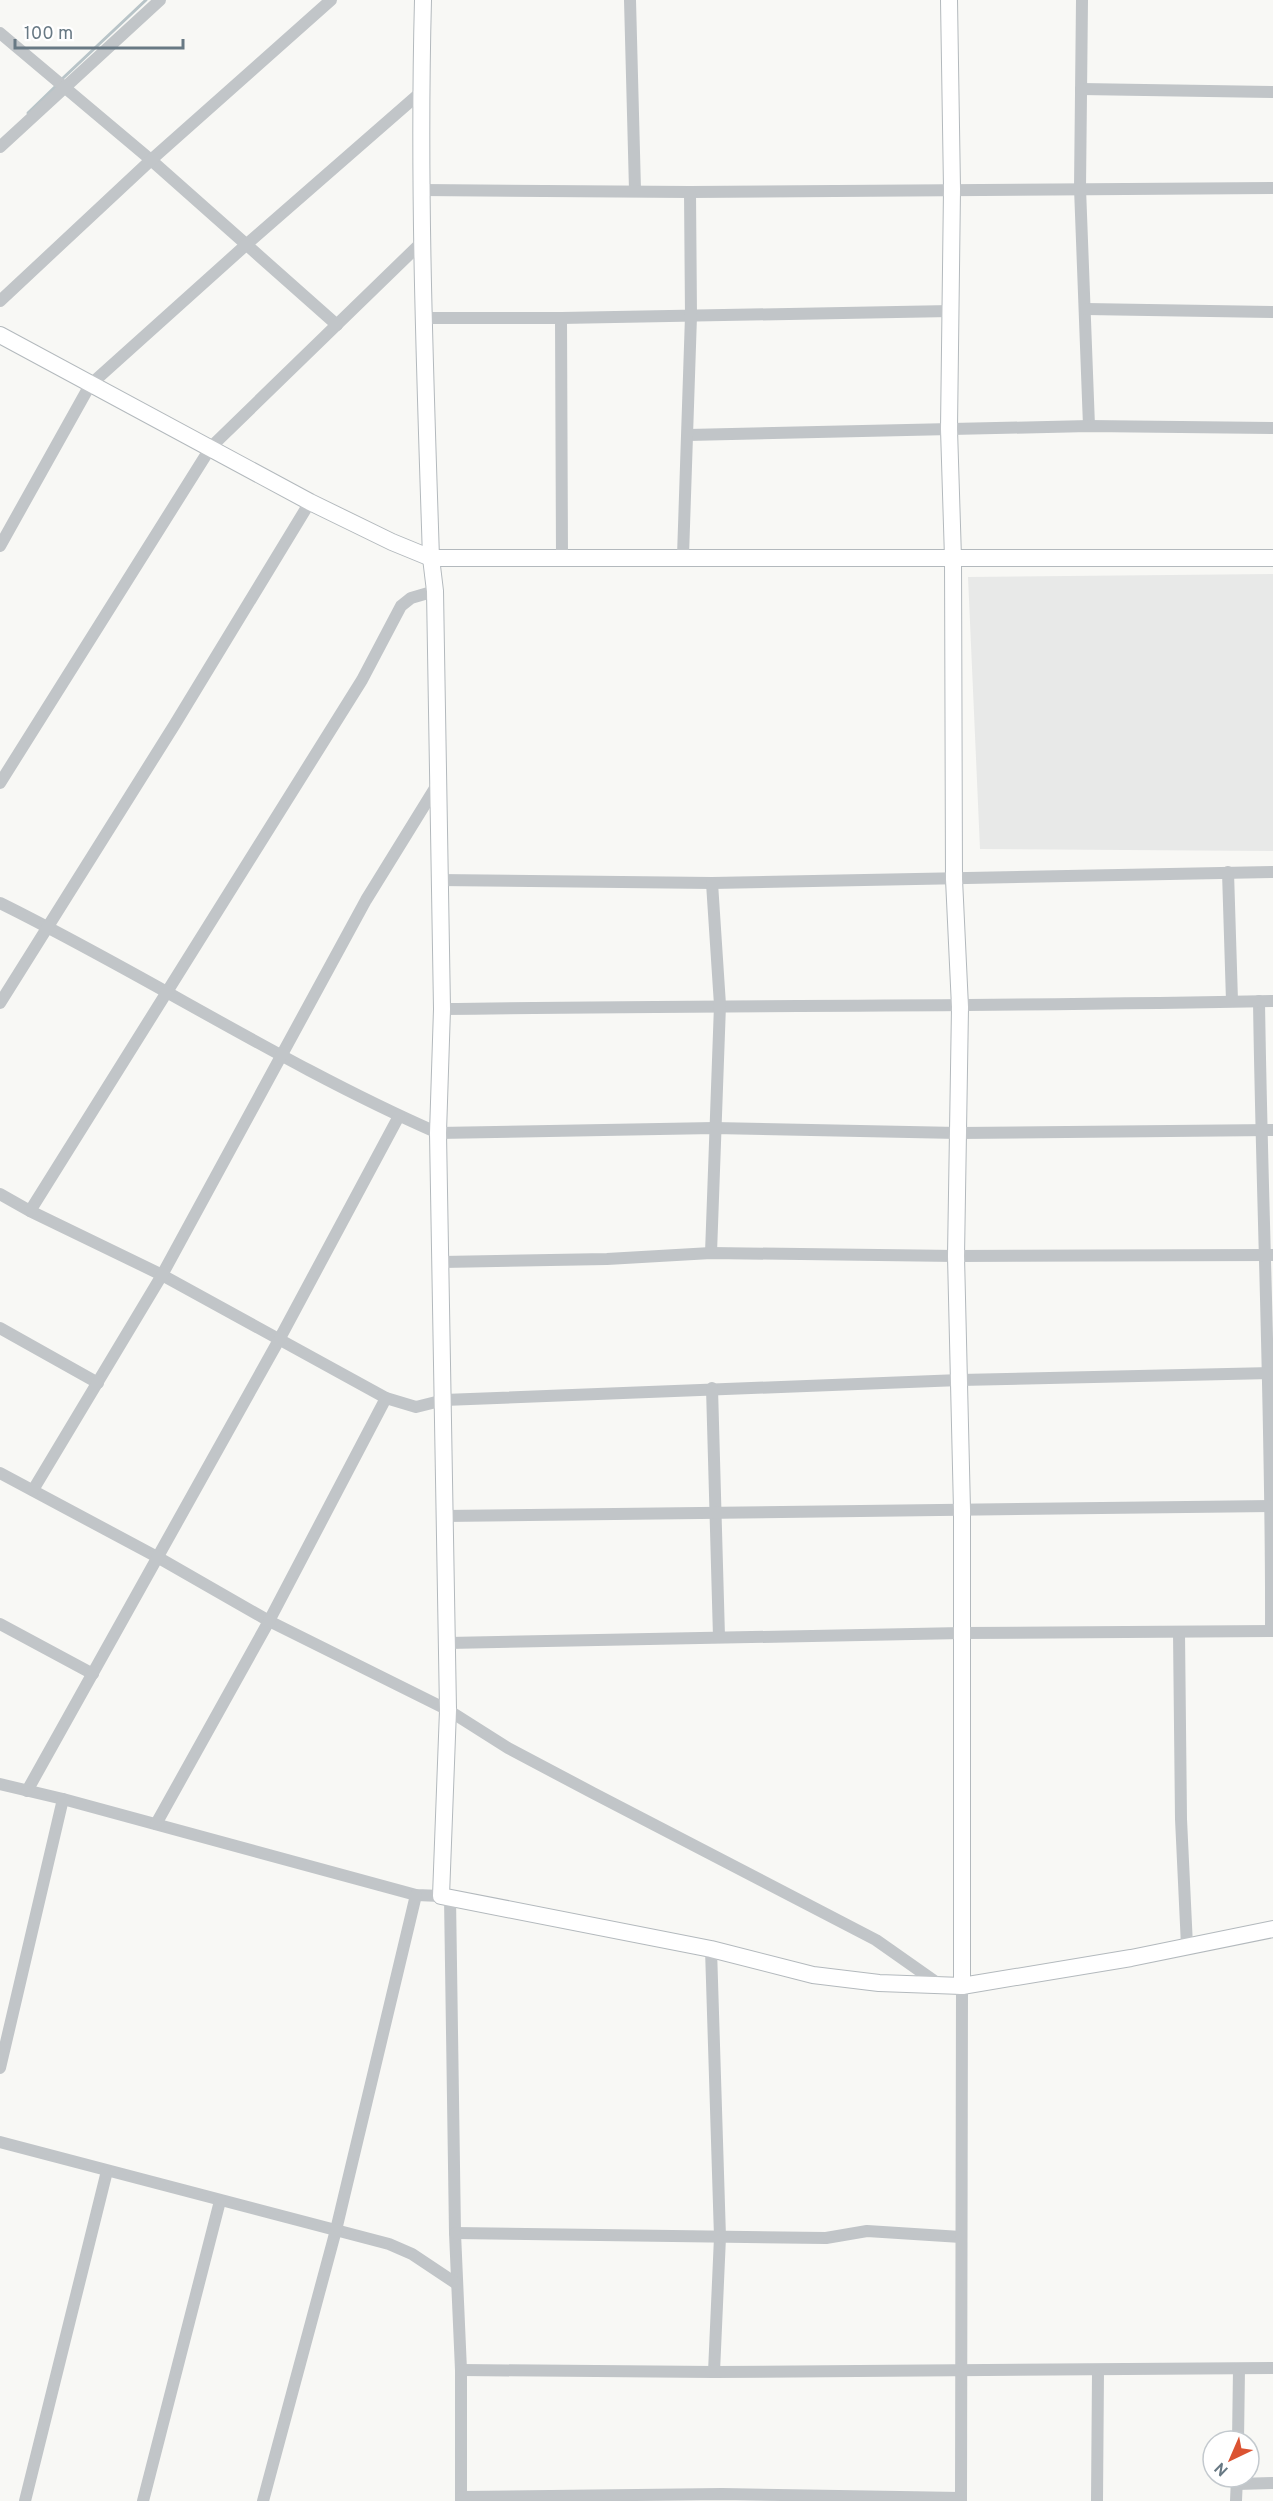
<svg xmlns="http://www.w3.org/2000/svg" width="1273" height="2501" font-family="Overpass,sans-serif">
<rect width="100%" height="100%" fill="#f8f8f5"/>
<!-- built -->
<path fill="#e8e9e8" d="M1273,574V851L980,849L968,577Z"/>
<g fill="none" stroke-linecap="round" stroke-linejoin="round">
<!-- stream -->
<g stroke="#b8c4c8" stroke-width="3">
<path d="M62,79L146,0"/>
<path d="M28,113L58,84"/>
</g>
<!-- secondary casing -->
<g stroke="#b3b9bd" stroke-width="18">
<g id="secondary">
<path d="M423,0C418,186 425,372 431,558L435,591L442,1009L438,1133L448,1710L441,1896L711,1949L813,1975L879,1983L962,1986L1131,1958L1273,1929"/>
<path d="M949,0L952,189L949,429L953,558L954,879L960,1007L956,1256L962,1510V1986"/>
<path d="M0,335L310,502L392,542L431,558H1273"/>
</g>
</g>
<!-- street -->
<g stroke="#c1c5c8" stroke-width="12">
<path d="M630,0L635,190"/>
<path d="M1082,0L1080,188L1089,426"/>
<path d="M0,33L151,160L337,325"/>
<path d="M1081,89L1273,92"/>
<path d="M0,147L160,0"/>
<path d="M422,190L690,192L1273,188"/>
<path d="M0,301L151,160L331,0"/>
<path d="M1086,309L1273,312"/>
<path d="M423,318H561L951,311"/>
<path d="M561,318L562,557"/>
<path d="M688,435L1089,426L1273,428"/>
<path d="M0,546L90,385L247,244L420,93"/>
<path d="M683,556L691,316L690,192"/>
<path d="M0,783L211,447L422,242"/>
<path d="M1228,872L1232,1001"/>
<path d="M438,880L712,883L1273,872"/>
<path d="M0,903C148,976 287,1067 438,1133L714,1128L958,1133L1273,1130"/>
<path d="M1259,1001C1262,1211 1272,1421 1271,1631"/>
<path d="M0,1003L175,724L310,502"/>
<path d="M442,1009C719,1005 996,1007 1273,1001"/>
<path d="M0,1194L30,1211L162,1275L386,1398L416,1407L444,1400L960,1380L1273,1373"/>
<path d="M30,1211L362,680L401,606L411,598L435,591"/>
<path d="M711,1253L720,1005L712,883"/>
<path d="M442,1262L607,1259L711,1253L956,1256L1273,1255"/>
<path d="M0,1328L98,1383"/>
<path d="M712,1388L719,1637"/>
<path d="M0,1473L159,1558L269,1621L448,1710L508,1748L593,1793L876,1940L940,1985"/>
<path d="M33,1490L162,1275L366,900L437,785"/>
<path d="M444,1516L1273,1506"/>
<path d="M0,1624L93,1674"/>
<path d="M1179,1633L1181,1819L1187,1946"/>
<path d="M448,1643L962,1633L1273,1631"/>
<path d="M0,1784L63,1799L416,1895L441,1896"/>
<path d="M27,1791L280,1338L399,1116"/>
<path d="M156,1824L269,1621L386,1398"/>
<path d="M450,1897L455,2233L461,2370V2501"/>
<path d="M711,1949L720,2237L714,2372"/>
<path d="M0,2068L63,1799"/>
<path d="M0,2142L389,2244L412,2254L457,2284"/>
<path d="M455,2233L826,2238L867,2231L961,2237"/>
<path d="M461,2370L714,2372L1273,2368"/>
<path d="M1238,2441L1239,2369"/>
<path d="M1237,2484L1273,2483"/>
<path d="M461,2497L722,2494L961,2498"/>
<path d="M25,2501L107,2171"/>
<path d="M143,2501L220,2201"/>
<path d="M263,2501L336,2230L416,1895"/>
<path d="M961,2501L962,1986"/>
<path d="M1097,2501L1098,2371"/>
<path d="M1236,2501L1237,2478"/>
</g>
<!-- secondary -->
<use href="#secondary" stroke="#fff" stroke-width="16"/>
</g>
<!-- north arrow -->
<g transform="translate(1231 2459) rotate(224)"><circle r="28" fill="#ffffff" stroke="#c3c9ce" stroke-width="1.5"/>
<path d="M0-4.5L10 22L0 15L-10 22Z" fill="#db5332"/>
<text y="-9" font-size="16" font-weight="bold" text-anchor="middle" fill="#687984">N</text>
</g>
<!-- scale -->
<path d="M15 39v9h168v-9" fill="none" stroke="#687984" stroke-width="3"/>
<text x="24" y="39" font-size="18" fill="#687984" stroke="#ffffff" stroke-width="4.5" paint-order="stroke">100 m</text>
</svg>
